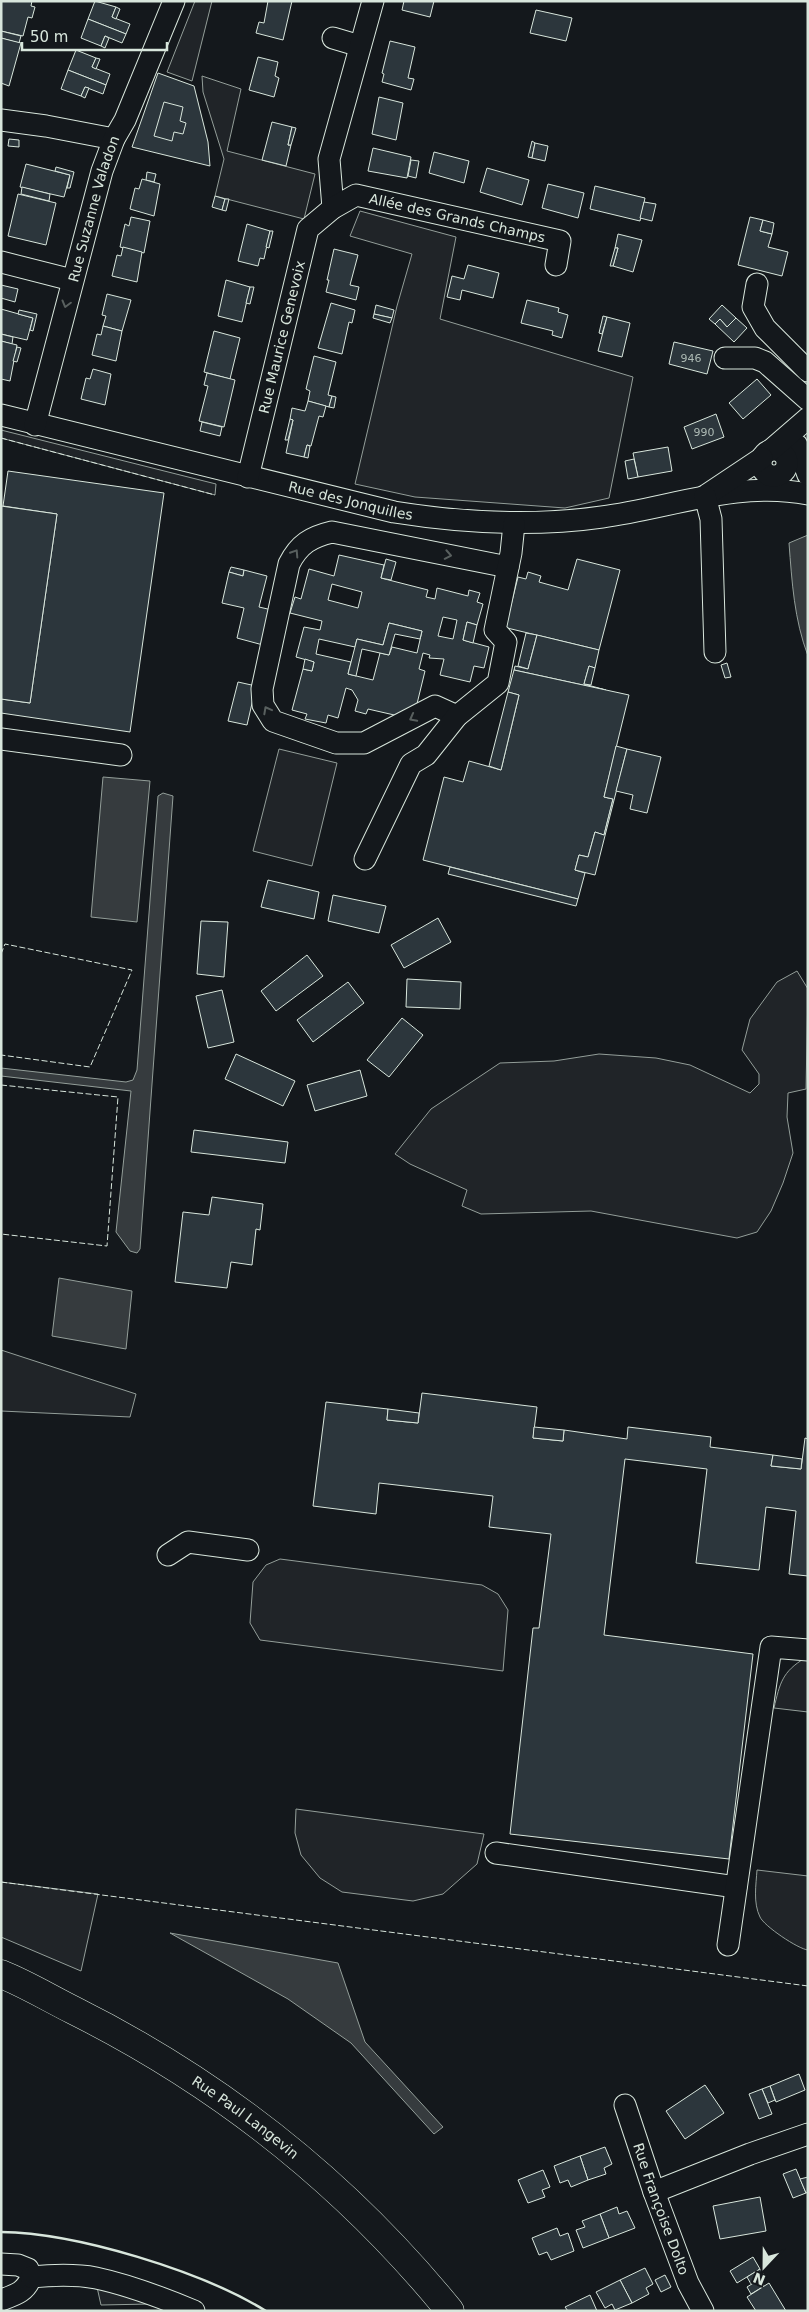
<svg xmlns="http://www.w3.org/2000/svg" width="809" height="2312" font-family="'DejaVu Sans',sans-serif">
<rect width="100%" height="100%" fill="#14181c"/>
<!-- green -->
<g fill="#202428" stroke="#939e99">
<path d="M195,1H212L192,81L167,72Z"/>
<path d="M202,76L241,89L227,151L315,174L304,219L215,196L224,159L203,92Z"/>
<path d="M360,211L456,237L440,319L633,377L609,498L565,508L415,497L355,484L397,306L412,254L350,236Z"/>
<path d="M1,430L216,484L215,495L1,438Z"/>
<path d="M279,749L337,763L312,866L253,851Z"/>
<path d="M797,971L808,989L806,1089L788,1093L787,1117L793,1153L783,1183L771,1211L757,1232L737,1238L591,1211L481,1214L462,1206L467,1190L410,1164L395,1154L431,1109L500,1063L554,1061L599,1054L656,1058L690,1065L750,1093L759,1084V1074L742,1050L750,1019L777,982Z"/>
<path d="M1,1350L136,1394L130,1417L1,1411Z"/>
<path d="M280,1559L482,1585L498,1594L508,1610L503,1671L260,1640L250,1623L253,1582L266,1565Z"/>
<path d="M805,1658H808V1712L774,1708C780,1683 782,1672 805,1658Z"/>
<path d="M296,1809L484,1834L477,1864L443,1894L413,1901L342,1892L320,1878L301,1855L295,1833Z"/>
<path d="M757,1870L808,1876V1950C798,1949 764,1926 760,1917C753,1903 756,1885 757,1870Z"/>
<path d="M1,1882L98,1894L81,1971L1,1937Z"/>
<path d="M97,2287L150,2304L101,2305Z"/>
</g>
<!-- water -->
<g fill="#363b3e" stroke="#939e99">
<path d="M808,535V656C794,619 792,582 789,543Z"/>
<path d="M103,777L150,781L137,922L91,917Z"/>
<path d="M163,793L173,796L140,1249L137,1253L130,1251L116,1232L131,1091L1,1076V1068L126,1082L133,1080L137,1070L158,796Z"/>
<path d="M59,1278L132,1291L126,1349L52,1336Z"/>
<path d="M170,1933L338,1963L365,2042L443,2127L434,2134L351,2043L288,1999Z"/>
</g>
<!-- building -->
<g fill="#2c363c" stroke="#d8e6dc" fill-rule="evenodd">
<path d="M1,1H32L31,6L35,7L32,18L28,17L23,36L1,31Z"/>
<path d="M95,1L116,7L112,17L130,24L126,34L88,19Z"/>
<path d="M268,1H292L283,40L256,33L259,22L264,23Z"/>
<path d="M404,1H434L430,17L402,10Z"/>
<path d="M116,7L120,9L116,19L112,17Z"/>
<path d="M536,10L572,18L566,41L530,33Z"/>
<path d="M88,19L126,34L122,43L105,36L101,46L81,38Z"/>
<path d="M1,31L21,36L19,43L1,38Z"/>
<path d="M105,36L109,38L105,48L101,46Z"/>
<path d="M1,38L21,43L9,86L1,83Z"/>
<path d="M390,41L415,47L408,78L414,79L411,90L382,82L384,74L382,73Z"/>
<path d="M76,50L96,58L92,67L110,74L106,85L68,70Z"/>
<path d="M258,57L278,62L275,76L279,78L274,97L249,90Z"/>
<path d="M96,58L100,59L96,69L92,67Z"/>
<path d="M68,70L106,85L103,94L85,87L81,96L61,89Z"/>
<path d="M158,73L194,86L208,142L210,166L132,147Z"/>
<path d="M85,87L89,88L85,98L81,96Z"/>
<path d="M379,97L403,103L396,140L372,134Z"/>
<path d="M164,102L183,107L180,121L186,123L183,134L174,132L172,141L154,136Z"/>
<path d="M272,122L292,127L288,145H291L286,166L262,160Z"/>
<path d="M292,127L296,128L291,145H288Z"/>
<path d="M9,139L19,140V147L8,146Z"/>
<path d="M532,141L535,143L532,158L528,157Z"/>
<path d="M535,143L548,146L545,161L532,158Z"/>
<path d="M373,148L411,157L407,178L368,171Z"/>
<path d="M434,152L469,161L464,183L429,173Z"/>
<path d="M411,160L419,161L416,178L408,176Z"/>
<path d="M26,164L70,175L64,197L20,187Z"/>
<path d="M56,167L74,172L70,188H67L70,175L55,171Z"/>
<path d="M487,168L529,180L522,205L480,192Z"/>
<path d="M147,172L156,174L154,182L146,180Z"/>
<path d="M142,179L160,184L154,216L130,209L135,188L139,189Z"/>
<path d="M548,184L584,193L578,218L542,208Z"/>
<path d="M595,186L645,198L640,221L590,209Z"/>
<path d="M22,187L50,194L49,201L21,194Z"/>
<path d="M18,194L56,203L46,245L8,236Z"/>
<path d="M215,196L225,199L222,210L212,207Z"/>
<path d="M225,199H229L226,211L222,210Z"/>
<path d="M644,202L656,204L652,221L640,218Z"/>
<path d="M131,217L150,221L144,253L120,247L125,224L129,226Z"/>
<path d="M750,217L763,220L760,231L772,234L768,247L788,252L782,276L738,265Z"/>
<path d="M763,220L774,223L772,234L760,231Z"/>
<path d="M247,224L270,231L264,259L260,258L258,266L238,261Z"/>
<path d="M270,231H273L269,248L266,247Z"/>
<path d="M618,234L642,240L633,272L613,266L618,248H615Z"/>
<path d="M123,247L142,252L137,282L112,276L117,255L121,256Z"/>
<path d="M615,248H618L613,266H610Z"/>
<path d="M334,249L358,255L350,285L359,287L356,300L326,292L329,280H327Z"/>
<path d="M468,265L499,273L493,298L462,290L460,300L447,297L452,276L464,279Z"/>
<path d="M226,280L250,287L242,322L218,316Z"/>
<path d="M1,285L18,289L15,302L1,298Z"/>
<path d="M250,287H254L250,304L246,303Z"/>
<path d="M107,294L131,300L122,331L103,326L106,316L102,315Z"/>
<path d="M527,300L559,308L558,312L568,315L562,338L552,335L553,331L521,323Z"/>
<path d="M331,303L355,310L352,323L349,322L342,354L318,348Z"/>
<path d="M376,305L394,310L392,318L374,314Z"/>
<path d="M722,305L736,318L727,327L720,319L715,324L709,319Z"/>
<path d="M1,309L33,318L27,340L1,334Z"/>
<path d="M19,310L37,314L33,331L30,330L33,318L18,314Z"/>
<path d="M374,314L392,318L390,323L373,318Z"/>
<path d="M603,316L607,317L602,334L599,333Z"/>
<path d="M607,317L630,323L622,357L598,351Z"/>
<path d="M736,318L747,328L734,342L715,324L720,319L727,327Z"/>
<path d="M103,326L122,331L116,361L92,355L97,334L101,335Z"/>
<path d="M214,331L240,338L230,379L204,372Z"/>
<path d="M1,334L13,337L12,344L1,341Z"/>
<path d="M1,341L17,345L10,381L1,379Z"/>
<path d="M674,342L713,351L707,374L669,364Z"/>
<path d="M17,347L21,348L17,362L13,361Z"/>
<path d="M314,356L336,362L328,395L332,396L329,407L308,401L310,391L306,389Z"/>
<path d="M93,369L111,374L105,405L81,399L86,378L90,379Z"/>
<path d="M207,373L235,380L224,427L199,421L208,386L204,385Z"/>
<path d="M757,379L771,395L743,419L729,403Z"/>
<path d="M332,396L336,397L334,408L329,407Z"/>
<path d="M308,401L326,406L323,417L319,416L311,446L307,445L304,457L286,453L293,420L290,419L292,408L305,411Z"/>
<path d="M716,414L724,437L692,449L684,427Z"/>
<path d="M290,419L293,420L288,440H285Z"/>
<path d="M202,422L222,427L220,436L200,431Z"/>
<path d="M307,445L310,446L308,458L304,457Z"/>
<path d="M668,447L672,471L638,477L633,453Z"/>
<path d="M634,459L638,477L628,479L625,461Z"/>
<path d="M8,471L164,493L130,732L1,713V699L30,703L57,514L3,506Z"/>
<path d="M1,506L57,514L30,703L1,699Z"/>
<path d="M339,555L384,565L381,578L428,590L426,597L435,599L437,588L468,596L469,590L480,593L477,602L483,604L477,625L467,622L463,640L489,647L484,668L474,666L470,682L440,675L444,659L429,658L430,655L423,653L419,669L425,671L415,712L405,710L403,717L368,709L366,714L355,711L358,700L352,690L346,688L338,718L328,715L326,723L305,719L307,714L292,710L303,669L312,671L314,662L296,657L304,627L320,630L322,621L290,613L295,597L301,599L309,569L334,576ZM332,584L362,592L358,608L328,600ZM443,617L457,620L453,639L438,636ZM389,623L422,631L417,653L392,647L389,655L380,653L373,680L348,674L351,662L316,654L319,639L355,647L357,639L383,645Z"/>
<path d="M386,559L396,562L391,580L381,578Z"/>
<path d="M577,559L620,570L599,650L503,627L508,617L518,577L526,579L528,572L541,576L539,582L568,590Z"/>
<path d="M231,567L244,570L243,576L229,572Z"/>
<path d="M244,570L267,576L259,607L272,610L263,645L237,638L244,608L222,603L229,572L243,576Z"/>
<path d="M467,622L477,625L473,643L463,640Z"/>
<path d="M389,623L422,631L420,639L395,634L389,655L362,649L356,676L348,674L357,639L383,645Z"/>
<path d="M526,633L537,635L528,669L518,666Z"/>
<path d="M537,635L599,650L595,668L589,666L584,684L606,690L514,670L515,666L528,669Z"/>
<path d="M305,659L314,662L312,671L303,669Z"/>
<path d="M727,663L731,677L725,678L721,665Z"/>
<path d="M589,666L595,668L591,685L584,684Z"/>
<path d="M514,670L629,695L604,797L613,799L604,835L595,832L588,857L579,855L575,870L585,873L578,899L423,860L444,777L463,782L469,761L501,770L519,695L508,692Z"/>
<path d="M238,682L256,686L247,725L228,721Z"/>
<path d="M508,692L519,695L501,770L489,766Z"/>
<path d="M616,746L627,749L595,875L575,870L579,855L588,857L595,832L604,835L613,799L604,797Z"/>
<path d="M627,749L661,757L647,813L630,809L633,795L616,791Z"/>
<path d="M450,867L578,899L576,906L448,874Z"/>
<path d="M268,880L319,892L314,919L261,907Z"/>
<path d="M333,895L386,906L379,933L328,921Z"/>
<path d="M438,918L451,942L404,968L391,945Z"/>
<path d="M201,921L228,922L224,977L197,974Z"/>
<path d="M307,955L323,976L276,1011L261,991Z"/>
<path d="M407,979L461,982L460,1009L406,1007Z"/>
<path d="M348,982L364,1003L313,1042L297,1020Z"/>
<path d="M222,990L234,1042L208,1048L196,996Z"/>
<path d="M402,1018L423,1035L389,1077L367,1060Z"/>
<path d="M236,1054L295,1081L283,1106L225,1079Z"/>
<path d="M360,1070L367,1096L315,1111L307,1085Z"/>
<path d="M194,1130L288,1142L285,1163L191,1152Z"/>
<path d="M212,1197L263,1204L260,1230L256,1229L252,1265L231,1262L227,1288L175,1282L183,1212L209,1215Z"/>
<path d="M422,1393L537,1407L533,1438L563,1441L564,1430L627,1439L628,1427L711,1437L710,1447L773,1455L771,1466L801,1469L805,1438L808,1439V1576L789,1574L796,1511L766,1507L759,1570L696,1563L707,1469L625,1459L604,1635L753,1654L729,1859L510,1834L533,1628H539L551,1534L489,1527L493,1496L379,1483L376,1514L313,1506L326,1402L388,1409L387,1420L418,1423Z"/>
<path d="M388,1409L419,1413L418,1423L387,1420Z"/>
<path d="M534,1427L564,1430L563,1441L533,1438Z"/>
<path d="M773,1455L802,1459L801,1469L771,1466Z"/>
<path d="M799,2074L805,2090L776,2102L770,2086Z"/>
<path d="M705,2085L724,2113L685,2139L666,2111Z"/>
<path d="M770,2086L775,2100L768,2103L762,2089Z"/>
<path d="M762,2089L772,2114L759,2119L749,2094Z"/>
<path d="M605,2147L612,2164L604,2168L606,2174L588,2180L580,2156Z"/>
<path d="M580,2156L588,2180L571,2187L568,2180L560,2183L554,2166Z"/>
<path d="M796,2169L806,2193L793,2198L783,2174Z"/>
<path d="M543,2170L550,2187L542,2190L545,2197L528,2203L518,2180Z"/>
<path d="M808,2177V2192L806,2193L800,2179Z"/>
<path d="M760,2197L766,2231L720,2239L713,2206Z"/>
<path d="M617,2207L619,2214L627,2211L635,2228L609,2238L600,2214Z"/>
<path d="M600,2214L609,2238L583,2248L576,2230L585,2227L582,2221Z"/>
<path d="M557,2228L560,2236L568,2233L574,2251L551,2260L547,2252L539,2255L532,2238Z"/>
<path d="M753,2257L760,2269L737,2283L730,2271Z"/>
<path d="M645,2268L653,2284L646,2288L649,2294L632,2303L620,2280Z"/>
<path d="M760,2269L765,2276L751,2284L747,2277Z"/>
<path d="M665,2275L671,2287L661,2292L655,2280Z"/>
<path d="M760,2279L764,2286L751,2294L747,2287Z"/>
<path d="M620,2280L632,2303L615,2310L612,2304L605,2308L596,2292Z"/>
<path d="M769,2283L786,2311H756L747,2297Z"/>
<path d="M590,2295L597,2311H568L565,2307Z"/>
</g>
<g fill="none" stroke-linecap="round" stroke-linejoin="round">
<!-- minor casing -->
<g stroke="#d8e6dc" stroke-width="23">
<g id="minor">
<path d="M333,38L360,46"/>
<path d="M1,120L46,126L114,139"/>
<path d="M333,208L329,159L373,1"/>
<path d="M1,262L72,280"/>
<path d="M757,284L753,307L765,328L808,371"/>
<path d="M725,358H755L765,362L808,400"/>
<path id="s1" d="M1,415L394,512C463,523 532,527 602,517C670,508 738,480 808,494"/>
<path id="s2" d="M35,425L102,171L114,139L125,120L174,1"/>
<path d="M797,445L808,475"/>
<circle cx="774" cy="463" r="13"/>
<path d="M771,450L808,418"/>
<path id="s3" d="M248,477L308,229L333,208L356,195L560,241L556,265"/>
<path d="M708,494L762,458"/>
<path d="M705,496L711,519L715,652"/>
<path d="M457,716L435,706L364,743H336L273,721L263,705L262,689L289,564C299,544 311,537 332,532L508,567"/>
<path d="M1,739L121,755"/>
<path d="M365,859L411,764L426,755L457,716L498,683L506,642L495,630L511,553L514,524"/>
<path d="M168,1555L188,1542L248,1550"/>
<path d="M496,1853L736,1887"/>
<path d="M728,1945L771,1647L808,1650"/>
<path id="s4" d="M625,2105L654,2192L688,2283L703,2311"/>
<path d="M654,2192L750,2154L808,2134"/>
<path d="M1,2264L18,2265L28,2269L31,2277C26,2292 15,2295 1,2300"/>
<path d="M31,2277C52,2275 75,2274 96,2278C129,2285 163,2298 194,2311"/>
</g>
</g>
<!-- major casing -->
<g stroke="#d8e6dc" stroke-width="29">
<g id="major">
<path id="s5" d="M1,1974C26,1984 49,1998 73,2010C219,2083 346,2183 450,2311"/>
</g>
</g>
<!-- minor -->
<use href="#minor" stroke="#14181c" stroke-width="21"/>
<!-- major -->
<use href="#major" stroke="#14181c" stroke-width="28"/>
<!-- fence -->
<g stroke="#d8e6dc" stroke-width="1" stroke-dasharray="6 2.5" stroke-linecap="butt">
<path d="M1,438L215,495"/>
<path d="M1,954L5,944L132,970L90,1067L1,1055"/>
<path d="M1,1085L118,1097L107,1246L1,1234"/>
<path d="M1,1882L808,1986"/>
</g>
<!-- wall -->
<path stroke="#d8e6dc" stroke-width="2.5" d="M1,2232C77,2233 201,2271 266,2311"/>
</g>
<!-- one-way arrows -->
<defs><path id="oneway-chevron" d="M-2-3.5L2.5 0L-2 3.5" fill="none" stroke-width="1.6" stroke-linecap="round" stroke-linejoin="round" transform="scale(1.25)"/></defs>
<g stroke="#59605f">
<use href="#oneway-chevron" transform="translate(66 304) rotate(105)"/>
<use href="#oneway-chevron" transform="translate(295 553) rotate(-57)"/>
<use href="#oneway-chevron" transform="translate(448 555) rotate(11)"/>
<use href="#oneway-chevron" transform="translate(267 710) rotate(-118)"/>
<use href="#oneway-chevron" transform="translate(413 718) rotate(152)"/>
</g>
<g text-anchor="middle" stroke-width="4" stroke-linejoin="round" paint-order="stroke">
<!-- number labels -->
<g font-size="11" fill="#adbab4">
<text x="691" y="362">946</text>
<text x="704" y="436">990</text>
</g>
<!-- street labels -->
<g font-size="14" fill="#d8e6dc" stroke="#14181c">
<text dy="5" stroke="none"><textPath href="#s2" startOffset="224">Rue Suzanne Valadon</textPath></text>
<text dy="5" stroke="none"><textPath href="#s3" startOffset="418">Allée des Grands Champs</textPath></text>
<text dy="5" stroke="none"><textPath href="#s3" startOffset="144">Rue Maurice Genevoix</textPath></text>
<text dy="5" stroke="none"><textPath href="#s1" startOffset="360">Rue des Jonquilles</textPath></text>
<text dy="5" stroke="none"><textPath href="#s5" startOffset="284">Rue Paul Langevin</textPath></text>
<text dy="5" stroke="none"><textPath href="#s4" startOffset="110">Rue Françoise Dolto</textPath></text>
</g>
</g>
<!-- border -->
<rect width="809" height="2312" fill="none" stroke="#d8e6dc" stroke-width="5"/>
<!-- north arrow -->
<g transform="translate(764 2267) rotate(202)" stroke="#14181c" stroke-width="4" paint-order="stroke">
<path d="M0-4L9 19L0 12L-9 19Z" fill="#d8e6dc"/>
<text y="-8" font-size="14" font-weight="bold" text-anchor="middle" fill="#d8e6dc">N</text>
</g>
<!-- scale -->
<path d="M22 42v8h145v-8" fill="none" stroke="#d8e6dc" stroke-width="2.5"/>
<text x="30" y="42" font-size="15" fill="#d8e6dc" stroke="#14181c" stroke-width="4" paint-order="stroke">50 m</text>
</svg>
